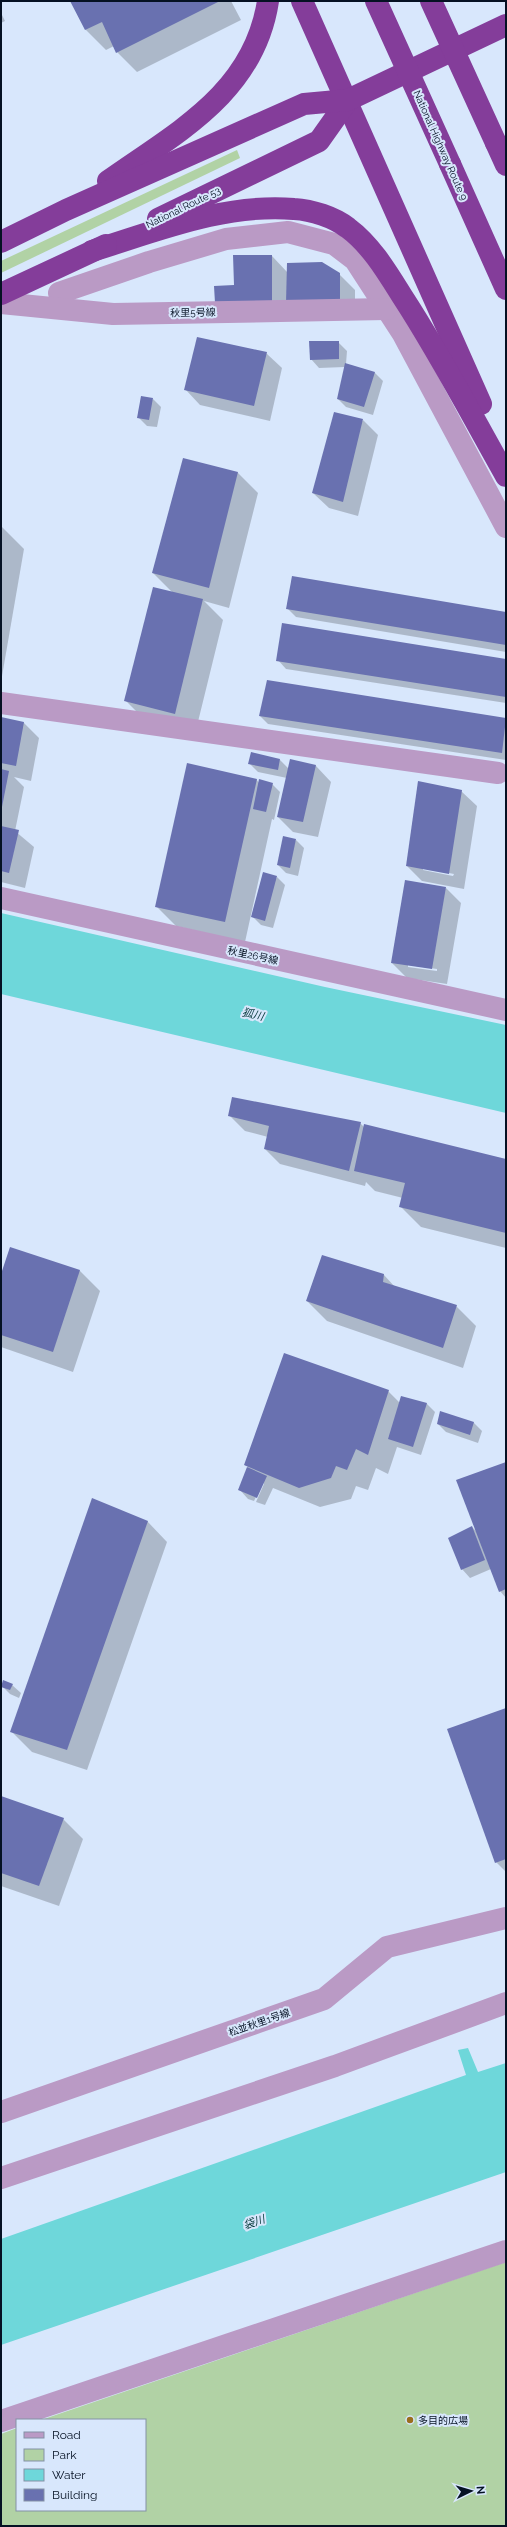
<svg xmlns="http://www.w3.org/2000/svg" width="507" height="2527" font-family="Raleway,'Noto Sans JP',sans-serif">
<rect width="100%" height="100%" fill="#d8e7fc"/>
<!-- green -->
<g fill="#b1d2a5">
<path d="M237,150L240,158L1,273V261Z"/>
<path d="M506,2262V2526H1V2434L17,2428V2510H145V2420H41Z"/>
</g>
<!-- water -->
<g fill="#6ed7da">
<path d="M1,913L325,987L506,1025V1113L1,994Z"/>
<path d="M468,2048L478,2072L506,2063V2172L1,2345V2239L466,2075L458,2050Z"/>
</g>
<!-- shadow -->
<g fill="#0003" fill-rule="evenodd">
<path d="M71,1H231L241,20L137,72L117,52L114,46L106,50L86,30Z"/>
<path d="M1,13L5,21L1,23Z"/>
<path d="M272,256L288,273L339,274L355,290V320L287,319L235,286Z"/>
<path d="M338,342L347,351L346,364L375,373L383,381L373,415L346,407L338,399L345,367L319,368L311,359Z"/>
<path d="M266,353L282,368L270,421L200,405L185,389Z"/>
<path d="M153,399L161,407L157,427L147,426L138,417Z"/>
<path d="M363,420L378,435L358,516L329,508L313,493Z"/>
<path d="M184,460L238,473L258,493L229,608L204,601L223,620L195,734L146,721L125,700L173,593L153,573Z"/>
<path d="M1,526L24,549L1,682Z"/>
<path d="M287,608L506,613V652L296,617Z"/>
<path d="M278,660H506V703L286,669Z"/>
<path d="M268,681L506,719V760L268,724L260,716Z"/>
<path d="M1,718L24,723L39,738L31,781L14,777L24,787L15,831L34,847L25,888L1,882Z"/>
<path d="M280,760L289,769L291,760L316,766L331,782L318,837L293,832L278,817L287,778L258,772L249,763Z"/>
<path d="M256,779L259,783L272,784L280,792L274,820L272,819L245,942L176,926L156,906Z"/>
<path d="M461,791L477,806L464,889L422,881L407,866ZM423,868L454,874L453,876L423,870Z"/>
<path d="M296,840L304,848L298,876L286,873L278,865Z"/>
<path d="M277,877L285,885L273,928L261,925L252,916Z"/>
<path d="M446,888L461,903L447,984L407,978L392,963ZM408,965L437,969V971L408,967Z"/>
<path d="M230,1116L360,1123L364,1127L506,1160V1248L421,1227L401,1207L403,1198L375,1191L366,1182L365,1186L280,1164L265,1149L268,1137L245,1131Z"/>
<path d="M80,1271L100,1291L73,1372L1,1347V1277Z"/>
<path d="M384,1275L395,1287L456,1306L476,1326L463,1368L327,1321L307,1301Z"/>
<path d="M388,1391L400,1403L402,1397L427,1404L435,1412L421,1455L397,1447L388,1474L376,1468L368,1490L356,1486L351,1499L320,1507L273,1488L265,1505L256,1502L264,1484L263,1482L254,1501L248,1499L240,1490L248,1467L245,1465Z"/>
<path d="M441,1413L474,1423L482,1431L478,1443L446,1432L438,1424Z"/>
<path d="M506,1463V1598L500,1591L491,1569L470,1578L462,1569L472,1527L478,1533Z"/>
<path d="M147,1521L167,1542L87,1770L32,1752L12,1732Z"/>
<path d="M12,1685L21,1693L19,1698L10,1694L2,1686Z"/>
<path d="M506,1709V1872L496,1862Z"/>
<path d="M1,1798L63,1819L83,1839L59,1906L1,1886Z"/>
</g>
<!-- building -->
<g fill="#6971b0">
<path d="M70,1H220L116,53L102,22L85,30Z"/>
<path d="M233,255H272V304L215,303L214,286L234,285Z"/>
<path d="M322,262L340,273V305L286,303L287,263Z"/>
<path d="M197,337L267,352L254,406L184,390Z"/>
<path d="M309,341H339V359L310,360Z"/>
<path d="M345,363L375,372L364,407L337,399Z"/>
<path d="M141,396L153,398L149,420L137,418Z"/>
<path d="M334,412L363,419L343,502L312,493Z"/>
<path d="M183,458L238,472L209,588L152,573Z"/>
<path d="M292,576L506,612V645L286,609Z"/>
<path d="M153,587L203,599L175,714L124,701Z"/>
<path d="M282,623L506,659V697L276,661Z"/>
<path d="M267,680L506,718L502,753L259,716Z"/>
<path d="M1,717L24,722L16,766L1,763Z"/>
<path d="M251,752L280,759L278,770L248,764Z"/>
<path d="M290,759L316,765L303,822L277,817Z"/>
<path d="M187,763L257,779L225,922L155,907Z"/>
<path d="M1,769L9,771L2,807H1Z"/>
<path d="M259,779L273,783L266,812L253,809Z"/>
<path d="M418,781L462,790L449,874L406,866Z"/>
<path d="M1,826L19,830L9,873L1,871Z"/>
<path d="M283,836L296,839L290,868L277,865Z"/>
<path d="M263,872L277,876L265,921L251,917Z"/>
<path d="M405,880L446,887L432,969L391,963Z"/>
<path d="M232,1097L361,1122L349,1171L264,1149L269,1126L228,1116Z"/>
<path d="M364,1124L506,1159V1233L399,1207L405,1183L354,1171Z"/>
<path d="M10,1247L80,1270L53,1352L1,1335V1274Z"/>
<path d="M322,1255L384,1274L383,1282L457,1305L443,1348L306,1301Z"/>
<path d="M284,1353L389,1390L368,1455L356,1449L347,1470L336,1466L331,1478L299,1488L244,1465Z"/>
<path d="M401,1396L427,1403L413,1447L388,1439Z"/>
<path d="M440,1411L474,1422L470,1435L437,1424Z"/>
<path d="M506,1462V1589L499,1592L456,1480Z"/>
<path d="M247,1467L267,1476L257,1498L238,1490Z"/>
<path d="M92,1498L148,1521L67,1750L10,1732Z"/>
<path d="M472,1526L485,1560L461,1570L448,1538Z"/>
<path d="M3,1680L13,1684L10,1690L1,1687Z"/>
<path d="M506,1708V1859L495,1863L447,1729Z"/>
<path d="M1,1796L64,1818L39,1886L1,1873Z"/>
</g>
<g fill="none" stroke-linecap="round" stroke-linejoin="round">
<!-- minor -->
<g stroke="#ba9ac5" stroke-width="22">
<path d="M59,293L149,262L226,239L288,232L334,244L355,260L403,334L506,527"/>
<path d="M1,303L113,314L386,309"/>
<path d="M1,703L498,773"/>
<path d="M1,898L506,1010"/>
<path d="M1,2112L324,1999L387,1947L506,1918"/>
<path d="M1,2178L335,2066L506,2003"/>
<path d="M1,2421L506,2251"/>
</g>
<!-- highway -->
<g stroke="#843d9a" stroke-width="22">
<path d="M302,1L481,404"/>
<path d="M496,143L506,165"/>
<path d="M450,164L506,289"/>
<path d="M108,181C177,132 254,93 268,1"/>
<path d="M158,219L319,141L348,100"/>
<path d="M1,242L66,210L304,104L348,100L506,25"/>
<path d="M92,251C157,231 225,203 294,209C312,210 334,217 348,228C371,245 387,272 402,296C440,354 472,416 506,476"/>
<path d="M1,294L106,245"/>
</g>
<!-- highway-bridge -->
<g stroke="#843d9a" stroke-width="22">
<path d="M376,1L450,164"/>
<path d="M431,1L496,143"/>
</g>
</g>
<!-- markers -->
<circle fill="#9a6e1d" stroke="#d8e7fc" stroke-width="1.5" cx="410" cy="2420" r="4"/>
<g text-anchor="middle" stroke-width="4" stroke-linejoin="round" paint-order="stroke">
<!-- street labels -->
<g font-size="10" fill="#051123" stroke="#d8e7fc">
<text transform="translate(441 145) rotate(66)" y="4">National Highway Route 9</text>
<text transform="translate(183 207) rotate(-26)" y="4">National Route 53</text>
<text transform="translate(193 312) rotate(-1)" y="4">秋里5号線</text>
<text transform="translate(253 955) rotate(12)" y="4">秋里26号線</text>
<text transform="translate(259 2022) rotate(-19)" y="4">松並秋里1号線</text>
</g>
<!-- poi labels -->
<g font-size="10" fill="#051123" stroke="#d8e7fc" text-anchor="start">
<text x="418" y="2424">多目的広場</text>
</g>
<!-- water labels -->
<g font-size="11" font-style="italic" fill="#093c3e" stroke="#d8e7fc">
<text transform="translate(253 1014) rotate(13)" y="4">狐川</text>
<text transform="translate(254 2222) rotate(-19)" y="4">袋川</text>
</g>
</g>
<!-- border -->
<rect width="507" height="2527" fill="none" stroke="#051123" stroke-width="4"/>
<!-- legend -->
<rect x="16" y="2419" width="130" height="92" fill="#d8e7fc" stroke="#8491a5"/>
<rect x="24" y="2432" width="20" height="6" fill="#ba9ac5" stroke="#8491a5"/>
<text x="52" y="2439" font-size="12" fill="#051123">Road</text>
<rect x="24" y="2449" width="20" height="12" fill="#b1d2a5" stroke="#8491a5"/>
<text x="52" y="2459" font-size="12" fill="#051123">Park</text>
<rect x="24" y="2469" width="20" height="12" fill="#6ed7da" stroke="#8491a5"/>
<text x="52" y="2479" font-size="12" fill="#051123">Water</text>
<rect x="24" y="2489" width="20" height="12" fill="#6971b0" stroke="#8491a5"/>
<text x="52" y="2499" font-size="12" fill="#051123">Building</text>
<!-- north arrow -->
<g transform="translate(471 2491) rotate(85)" stroke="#d8e7fc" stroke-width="3" paint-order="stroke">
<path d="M0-3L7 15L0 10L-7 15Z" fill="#051123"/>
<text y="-6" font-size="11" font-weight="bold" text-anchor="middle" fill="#051123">N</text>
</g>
</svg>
